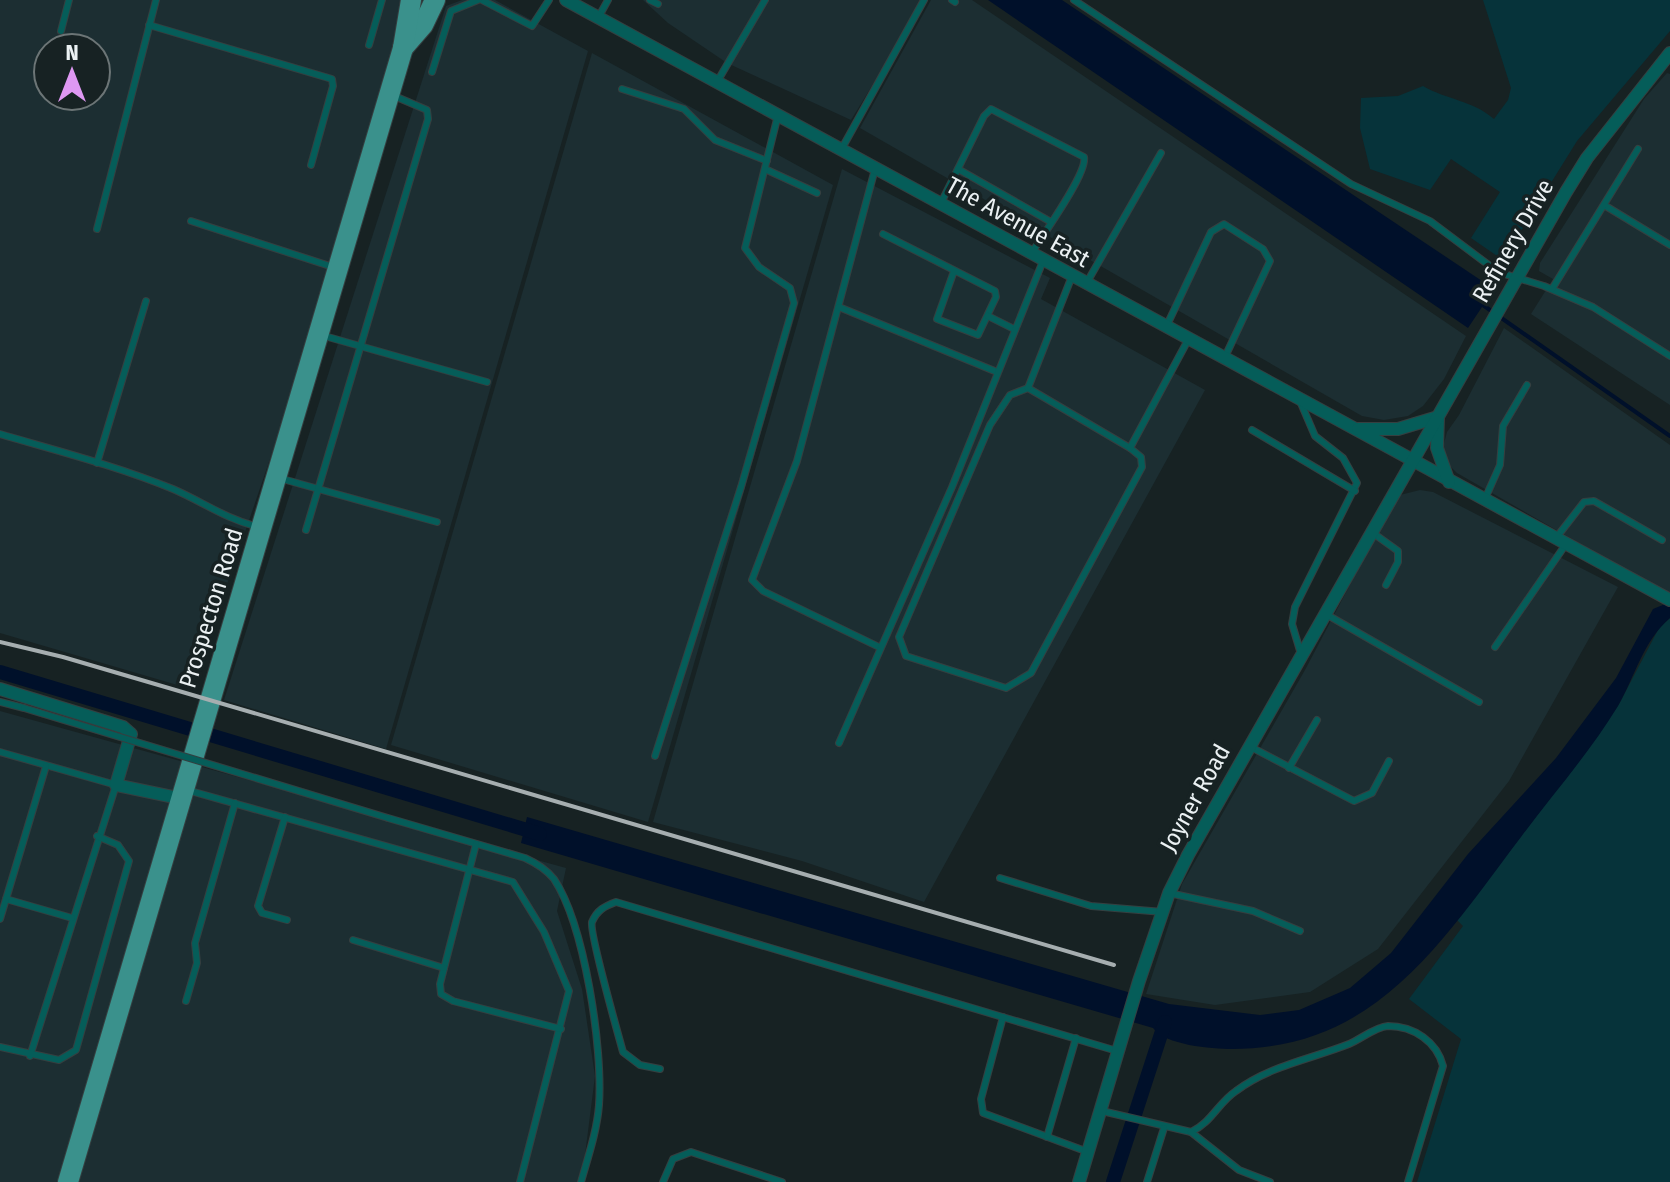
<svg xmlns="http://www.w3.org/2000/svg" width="1670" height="1182" font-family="'Fira Sans Condensed',sans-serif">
<rect width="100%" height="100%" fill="#172223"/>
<!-- built -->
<g fill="#1c2e32" fill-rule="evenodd">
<path d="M0,0H428L191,689L0,633ZM48,48H96V96H48Z"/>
<path d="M462,0H495L588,51L386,749L224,700L446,6Z"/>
<path d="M643,0H925L851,120L727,63L668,23Z"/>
<path d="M931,0H972L1466,336L1444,379L1423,406L1408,416L1384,420L1362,416L860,128Z"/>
<path d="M592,53L833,185L648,822L391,745Z"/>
<path d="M1667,73L1670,74V405L1531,314L1553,279L1539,271L1540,263L1644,99Z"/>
<path d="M842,169L1050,278L1041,299L1205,390L924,902L802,861L653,822Z"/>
<path d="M1504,328L1670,445V595L1457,473L1444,460L1442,451L1447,432L1459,415Z"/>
<path d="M1420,490L1433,492L1618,587L1509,781L1378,949L1310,992L1215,1005L1146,994L1182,884L1305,670L1392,505L1400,495Z"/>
<path d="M0,711L566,868L557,911L582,989L595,1076L585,1155L577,1182H0Z"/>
</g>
<!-- green -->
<g fill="#06333a">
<path d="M1483,0H1670V31L1577,141L1503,260L1471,238L1500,192L1451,159L1430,190L1370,169L1360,128L1361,98L1398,96L1423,86C1447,100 1472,100 1494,119L1508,100L1511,88Z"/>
<path d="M1670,618V1182H1417L1461,1039L1409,999L1463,926L1457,920L1591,744L1619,704L1659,628Z"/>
</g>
<!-- water -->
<g fill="#00102a">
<path d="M988,0H1062L1494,289L1468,328Z"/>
<path d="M1670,602V618C1643,641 1635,677 1618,706C1590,752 1553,794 1521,837C1442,941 1377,1049 1232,1049C1211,1049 1165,1045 1153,1028L521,843L527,817L1169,1004L1260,1015L1299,1010L1350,988L1391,953L1468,854L1556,758L1616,678L1653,609Z"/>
</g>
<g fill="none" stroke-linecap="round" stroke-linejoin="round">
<!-- stream -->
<path stroke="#00102a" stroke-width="4" d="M1480,303L1670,436"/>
<!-- canal -->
<g stroke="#00102a" stroke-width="14">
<path d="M0,672L540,834"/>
<path d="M1113,1182L1165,1022"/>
</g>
<!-- lane casing -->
<g stroke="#353f40" stroke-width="8">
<g id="lane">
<path d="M482,0L532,26L549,0"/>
<path d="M650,0L658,4"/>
<path d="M952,0L955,2"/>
<path d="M1074,0L1351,184L1430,221L1498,272L1544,286L1593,307L1670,356"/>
<path d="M598,18L608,0"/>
<path d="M149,25L332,79L333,86L311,165"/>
<path d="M61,31L69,0"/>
<path d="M369,45L382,0"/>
<path d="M432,72L451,11L478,0"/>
<path d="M717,82L765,0"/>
<path d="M622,89L684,109L715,140L767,161"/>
<path d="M841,150L924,0"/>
<path d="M765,169L817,193"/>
<path d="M875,169L797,461L752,580L763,591L879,647"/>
<path d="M958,169L1051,222"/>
<path d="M941,203L984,116L991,109L1084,157C1088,173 1042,236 1031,254"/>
<path d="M1604,205L1670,245"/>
<path d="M191,221L336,268"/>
<path d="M97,229L156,0"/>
<path d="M883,234L995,291L996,297L978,335L937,319L954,271"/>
<path d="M1086,284L1161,153"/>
<path d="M1552,289L1638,149"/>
<path d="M839,307L997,372"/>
<path d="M988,316L1014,329"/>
<path d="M1167,325L1211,232L1224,224L1263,249L1270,261L1224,359"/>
<path d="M321,335L487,382"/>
<path d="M1028,388L1130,448L1141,457L1142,467L1031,673L1006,688L906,656L899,637L990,425L1010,395Z"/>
<path d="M1028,388L1072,276"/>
<path d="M1300,401L1315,436L1343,458L1357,483L1295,607L1292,624L1301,654"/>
<path d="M1252,430L1355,491"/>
<path d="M0,434C58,451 117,466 173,489C203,502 226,519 258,527"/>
<path d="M1130,448L1188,340"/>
<path d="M97,463L146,301"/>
<path d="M279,478L437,522"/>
<path d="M1484,501L1500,465L1503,426L1527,385"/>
<path d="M306,530L428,119L427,110L392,95"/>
<path d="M1373,533L1398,551V562L1386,585"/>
<path d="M1556,538L1584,502L1594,501L1662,540"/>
<path d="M1324,613L1479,702"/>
<path d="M1495,647L1566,544"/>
<path d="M0,702L24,708"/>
<path d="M839,743L952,487L1043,261"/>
<path d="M1249,746L1354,801L1372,793L1389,761"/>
<path d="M0,752L116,785L30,1056"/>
<path d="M655,756L741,487L794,303L790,288L759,267L745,248L778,115"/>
<path d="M1289,768L1317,720"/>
<path d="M187,790L513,882L544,932L569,991L520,1182"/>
<path d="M285,817L258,906L262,913L287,920"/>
<path d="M388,818L525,858C536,863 546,869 554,879C585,926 603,1049 599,1105C597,1131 588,1157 581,1182"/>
<path d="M476,844L440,984L441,994L453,1001L561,1029"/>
<path d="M1000,878L1091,906L1163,912"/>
<path d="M1169,893L1253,911L1300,931"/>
<path d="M6,899L72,918"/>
<path d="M0,919L46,766"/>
<path d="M353,940L444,968"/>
<path d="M186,1001L197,963L195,943L235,803"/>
<path d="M1003,1017L981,1099L983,1113L1088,1152"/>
<path d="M0,1047L59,1060L76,1050L129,861L118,845L97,836"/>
<path d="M660,1069L640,1065L623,1052C618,1034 589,931 592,922C597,910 605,906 616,902L1117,1051"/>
<path d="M1102,1111L1191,1132C1212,1122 1218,1103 1236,1091C1269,1066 1311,1059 1349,1044C1361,1039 1375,1027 1388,1026C1414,1026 1437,1042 1443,1066L1408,1182"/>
<path d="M1191,1132L1239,1170L1270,1182"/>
<path d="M1047,1137L1076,1038"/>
<path d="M663,1182L673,1159L691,1152L782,1182"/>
<path d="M1147,1182L1164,1128"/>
</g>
</g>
<!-- street casing -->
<g stroke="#353f40" stroke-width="14">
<g id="street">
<path d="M566,0L1670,600"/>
<path d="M1358,429H1398L1438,417L1437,448L1449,482"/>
<path d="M0,689L123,727L131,734L116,785L183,799"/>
<path d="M1079,1182L1139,981L1169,893L1188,855L1566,192L1587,158L1670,53"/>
</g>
</g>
<!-- primary casing -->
<g stroke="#353f40" stroke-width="22">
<g id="primary">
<path d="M403,48L423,25L435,0"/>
<path d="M68,1182L403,48L411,0"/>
</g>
</g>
<!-- lane -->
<use href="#lane" stroke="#055d59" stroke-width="6"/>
<!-- street -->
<use href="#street" stroke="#055d59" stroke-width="12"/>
<!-- primary -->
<use href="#primary" stroke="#3a918c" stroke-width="20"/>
<!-- rail -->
<path stroke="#a6aeb0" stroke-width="4" d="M0,642L63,657L1114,965"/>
<!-- lane-bridge casing -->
<g stroke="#353f40" stroke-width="8" stroke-linecap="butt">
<path id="lane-bridge" d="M24,708L388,818"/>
</g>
<!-- lane-bridge -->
<use href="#lane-bridge" stroke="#055d59" stroke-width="6"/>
</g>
<g text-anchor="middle" stroke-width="7" stroke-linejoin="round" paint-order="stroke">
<!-- street labels -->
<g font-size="24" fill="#ebf1f3" stroke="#172223">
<text transform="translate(1018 222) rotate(29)" y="8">The Avenue East</text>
<text transform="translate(1513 241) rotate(-60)" y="8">Refinery Drive</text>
<text transform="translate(211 608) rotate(-73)" y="8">Prospecton Road</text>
<text transform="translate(1195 798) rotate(-61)" y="8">Joyner Road</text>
</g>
</g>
<!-- north arrow -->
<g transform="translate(72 72)"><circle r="38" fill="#172223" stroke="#6c7576" stroke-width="2"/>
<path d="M0-6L14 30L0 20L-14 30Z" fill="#de98f2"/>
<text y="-12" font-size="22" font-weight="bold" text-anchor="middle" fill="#ebf1f3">N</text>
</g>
</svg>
